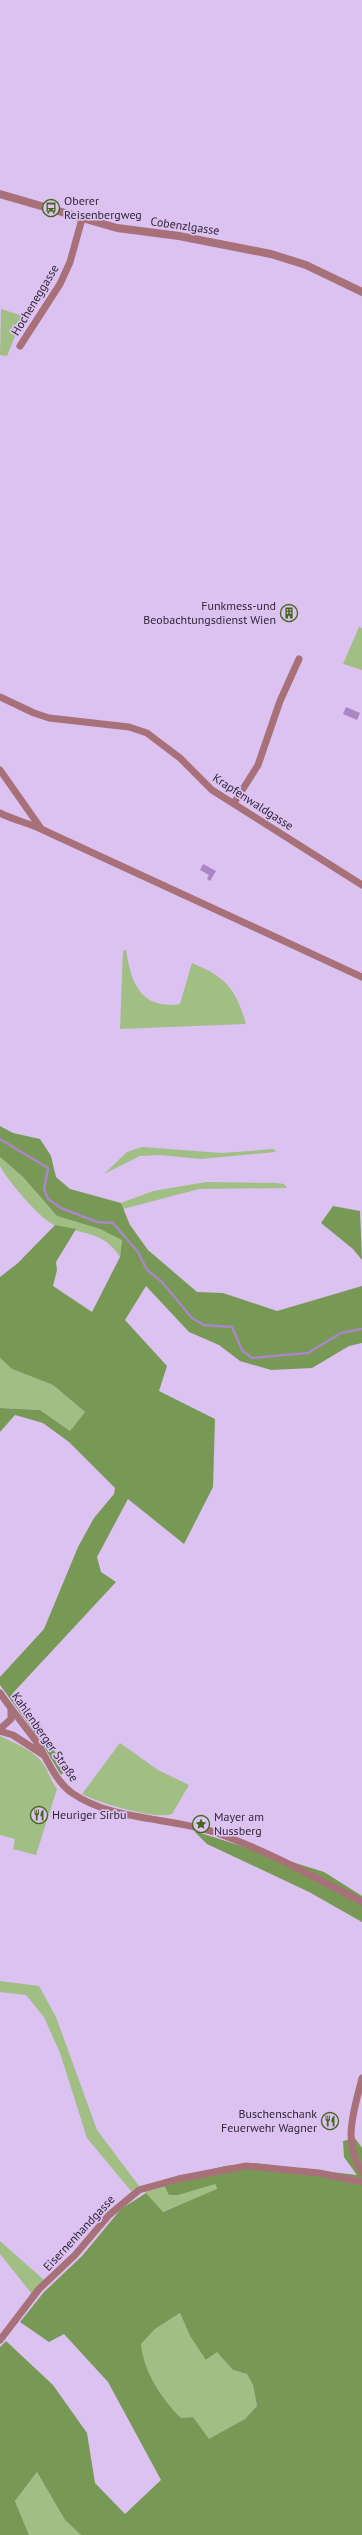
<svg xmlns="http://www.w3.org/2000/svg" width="362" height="2535" font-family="'PT Sans',sans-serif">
<rect width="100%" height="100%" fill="#dcc2f1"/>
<!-- green -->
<g fill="#a1be84">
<path d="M1,309L23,316L7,356L0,355Z"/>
<path d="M359,627L362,628V670L343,664Z"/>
<path d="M126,950C131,983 141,1010 180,1004L192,963C226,977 236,989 246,1024L120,1029L123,951Z"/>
<path d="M142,1147L222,1153L274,1149L276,1152L201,1159L160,1155L140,1156L104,1174L127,1152Z"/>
<path d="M0,1157L23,1177L57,1216L100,1229L122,1239L120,1257C104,1231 82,1234 57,1226C41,1221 8,1181 0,1166C0,1164 0,1160 0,1157Z"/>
<path d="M206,1182L276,1183L284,1184L287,1188L199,1189L123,1209L121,1203L153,1191Z"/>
<path d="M0,1358L12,1369L53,1385L85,1412L70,1431L40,1410L0,1408Z"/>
<path d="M0,1736C16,1744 39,1752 47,1770C50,1777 52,1782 57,1789L36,1855L13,1849L15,1839L0,1835Z"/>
<path d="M120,1743L158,1770L189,1785L172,1814C156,1820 98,1803 82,1794Z"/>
<path d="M0,1981L39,1986L56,2017L97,2130L139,2186L162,2181L215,2184L217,2190L162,2212L140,2186L131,2191L87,2138L60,2053L44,2017L26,1995L0,1992Z"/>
<path d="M0,2241L44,2280L32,2294L0,2254Z"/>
<path d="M180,2313L190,2336L207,2360L217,2351L233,2370L247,2374L253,2385L257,2406L245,2419L209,2440L193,2417L181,2418C161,2398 144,2372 141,2344L155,2329Z"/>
<path d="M37,2472L65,2520L81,2535H29L15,2501Z"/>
</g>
<!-- forest -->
<g fill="#789855" fill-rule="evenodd">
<path d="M0,1126L13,1133L40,1139L51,1156L56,1177L70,1189L121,1203L130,1225L148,1250L197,1292L223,1293L277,1311L362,1286V1343L349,1346L312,1368L271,1370L240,1361L219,1345L189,1332L146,1286L125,1320L167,1366L159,1391L215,1419L213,1487L184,1544L128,1499L97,1557L101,1572L116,1582L12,1694L42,1727L65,1771L61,1775L40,1740L0,1685V1677L44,1629L78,1547L94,1518L114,1494L115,1488L69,1442L43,1423L15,1415L0,1432V1408L40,1410L70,1431L85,1412L53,1385L12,1369L0,1358V1277L18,1263L55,1225L76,1229L56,1262L57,1270L53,1286L92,1312L120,1257L122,1240L100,1229L57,1216L23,1177L0,1157Z"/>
<path d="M333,1206L360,1211L362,1260L353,1249L321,1223Z"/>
<path d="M194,1831L324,1872L362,1896V1922L309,1892L207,1844Z"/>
<path d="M355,2138L362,2148V2535H81L65,2520L37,2472L15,2501L29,2535H0V2347L6,2341L53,2385L87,2433L95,2483L125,2514L161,2480L108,2382L64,2334L49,2342L20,2322L44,2292L82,2256L121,2209L146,2193L163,2212L217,2189L215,2184L178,2195H169L162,2181L225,2166L255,2163L357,2175L344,2157L343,2141ZM180,2313L190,2336L206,2360L217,2352L233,2370L247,2374L253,2385L257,2406L245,2419L209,2439L193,2417L181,2418C161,2398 144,2372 141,2344L155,2329Z"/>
</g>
<!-- water -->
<g fill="#aa86c6">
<path d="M346,707L360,713L357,720L343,714Z"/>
<path d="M203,864L216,871L210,881L207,879L209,875L200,870Z"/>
</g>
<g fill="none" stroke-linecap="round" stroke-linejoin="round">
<!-- stream -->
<path stroke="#aa86c6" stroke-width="2.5" d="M0,1139L48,1168L44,1189L48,1199L61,1208L97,1222L113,1223L138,1252L147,1270L161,1281L192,1318L204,1325L232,1327L242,1350L252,1358L308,1353L341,1333L362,1329"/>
<!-- minor -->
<g stroke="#a87078" stroke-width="7">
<path d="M20,346L60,284L70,262L82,219"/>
<path d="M0,697L34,713L49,718L129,727L147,733L180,758L212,790L362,885"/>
<path d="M0,770L40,827"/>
<path d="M234,803L258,765L280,701L299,659"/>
<path d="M0,813C14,820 28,823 41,829L362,977"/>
<path d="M0,1693C11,1709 24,1725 36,1741C47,1758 55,1781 72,1793C112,1821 169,1817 214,1832C266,1850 314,1877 362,1902"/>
<path d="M0,1729L11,1719V1709"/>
<path d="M0,1731L13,1735L42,1754"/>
<path d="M362,2078C354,2111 342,2142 362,2172"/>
<path d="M0,2340L39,2289L75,2255L109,2215L139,2190L178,2179L246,2166L319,2173L362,2182"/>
</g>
<!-- tertiary -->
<path stroke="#a87078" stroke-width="8" d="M0,194L117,228L179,236L271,254L306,265L362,292"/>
</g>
<!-- icons -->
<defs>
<g id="bus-ring" transform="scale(0.9)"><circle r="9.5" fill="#dcc2f1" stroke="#46661c" stroke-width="1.5"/><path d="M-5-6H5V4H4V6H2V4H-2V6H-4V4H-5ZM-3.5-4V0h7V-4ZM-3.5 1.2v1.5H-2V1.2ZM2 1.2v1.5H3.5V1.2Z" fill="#46661c"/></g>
<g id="building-ring" transform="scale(0.9)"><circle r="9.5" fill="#dcc2f1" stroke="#46661c" stroke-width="1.5"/><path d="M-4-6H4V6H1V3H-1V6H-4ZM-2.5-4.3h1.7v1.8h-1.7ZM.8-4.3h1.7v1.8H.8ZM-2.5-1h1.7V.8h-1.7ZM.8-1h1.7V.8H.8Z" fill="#46661c"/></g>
<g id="restaurant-ring" transform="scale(0.9)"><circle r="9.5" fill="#dcc2f1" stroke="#46661c" stroke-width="1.5"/><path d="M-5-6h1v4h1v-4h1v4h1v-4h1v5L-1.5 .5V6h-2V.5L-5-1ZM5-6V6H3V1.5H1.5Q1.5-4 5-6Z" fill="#46661c"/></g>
<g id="sight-ring" transform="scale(0.9)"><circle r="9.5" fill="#dcc2f1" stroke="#46661c" stroke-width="1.5"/><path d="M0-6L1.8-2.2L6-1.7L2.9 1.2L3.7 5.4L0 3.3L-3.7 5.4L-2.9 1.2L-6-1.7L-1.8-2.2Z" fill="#46661c"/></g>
</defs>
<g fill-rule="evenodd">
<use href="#bus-ring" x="51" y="208"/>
<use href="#building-ring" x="289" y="613"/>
<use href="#restaurant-ring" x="39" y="1815"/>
<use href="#sight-ring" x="201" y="1824"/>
<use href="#restaurant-ring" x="330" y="2121"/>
</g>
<g text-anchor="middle" stroke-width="3.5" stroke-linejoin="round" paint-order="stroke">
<!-- poi labels -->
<g font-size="12" fill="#312739" stroke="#dcc2f1" text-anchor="start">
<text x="64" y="205">Oberer<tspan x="64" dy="14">Reisenbergweg</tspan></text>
<text x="276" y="610" text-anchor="end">Funkmess-und<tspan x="276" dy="14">Beobachtungsdienst Wien</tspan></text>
<text x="52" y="1819">Heuriger Sirbu</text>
<text x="214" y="1821">Mayer am<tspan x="214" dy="14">Nussberg</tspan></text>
<text x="317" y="2118" text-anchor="end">Buschenschank<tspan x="317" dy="14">Feuerwehr Wagner</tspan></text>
</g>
<!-- street labels -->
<g font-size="12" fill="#312739" stroke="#dcc2f1">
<text transform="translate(185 226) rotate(8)" y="4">Cobenzlgasse</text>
<text transform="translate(35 300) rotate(-59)" y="4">Hocheneggasse</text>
<text transform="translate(253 802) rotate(33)" y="4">Krapfenwaldgasse</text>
<text transform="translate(45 1737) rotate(55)" y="4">Kahlenberger Straße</text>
<text transform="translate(79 2233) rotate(-47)" y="4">Eisernenhandgasse</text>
</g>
</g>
</svg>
